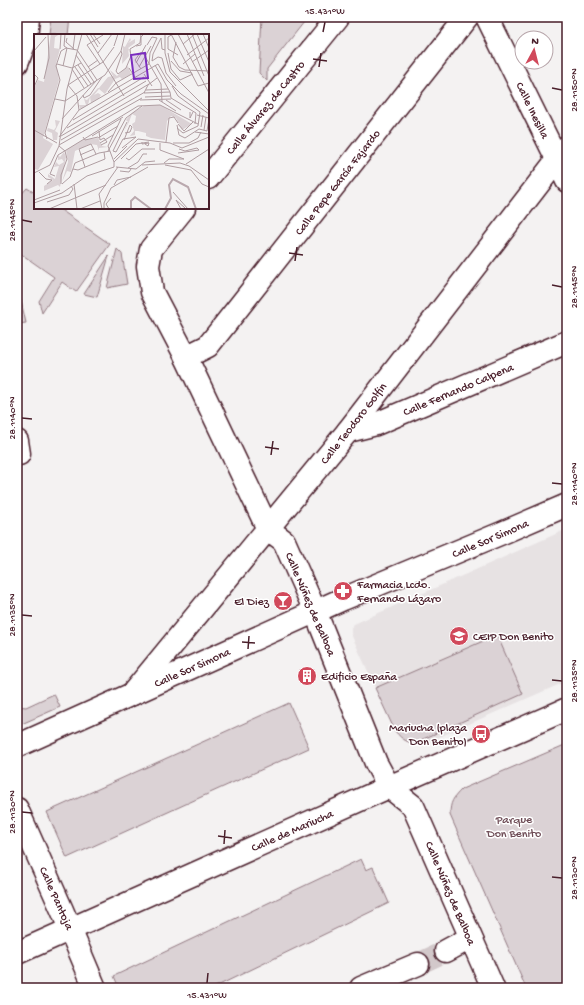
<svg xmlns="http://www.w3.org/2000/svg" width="584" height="1005" font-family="'Gochi Hand',sans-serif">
<rect width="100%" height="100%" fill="#f4f2f2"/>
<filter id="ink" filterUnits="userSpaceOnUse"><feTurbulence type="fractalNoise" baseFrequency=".025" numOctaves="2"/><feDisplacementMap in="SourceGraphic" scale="8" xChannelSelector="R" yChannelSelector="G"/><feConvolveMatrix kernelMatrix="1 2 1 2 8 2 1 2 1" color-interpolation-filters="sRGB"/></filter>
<g filter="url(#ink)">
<!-- built -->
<path fill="#e7e2e3" d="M567,529V681L428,742L416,744L409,743L402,739L395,731L351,634V628L354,624Z"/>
<!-- green -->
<g fill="#dbd2d5" stroke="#927880">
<path d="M51,17H70L68,35H49Z"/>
<path d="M262,17H308L267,69V81L259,73Z"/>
<path d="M27,188L35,193V208H58L110,244L76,292L62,282L42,313L39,301L54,277L17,251V199Z"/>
<path d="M117,249L122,254L127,284L107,288Z"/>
<path d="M109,256L97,297L84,294Z"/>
<path d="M17,283L26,323L17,324Z"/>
<path d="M497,635L523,694L421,740L422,743C410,745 402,740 395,731L375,688Z"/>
<path d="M54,694L60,707L17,726V706L26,707Z"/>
<path d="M289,703L309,748L67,858L47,812Z"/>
<path d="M567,744V988H526L450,815C450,802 453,798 462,789Z"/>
<path d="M361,859L366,870L373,867L389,903L213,988H119L114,976Z"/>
</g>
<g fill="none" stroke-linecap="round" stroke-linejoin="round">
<!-- minor-tunnel -->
<path stroke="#d2c8ca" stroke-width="22" stroke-dasharray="22 11" stroke-linecap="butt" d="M418,964L446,951"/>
<!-- minor casing -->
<g stroke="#4a1f2b" stroke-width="25">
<g id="minor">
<path d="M487,17L557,159L567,181"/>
<path d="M17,63L26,39L28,17"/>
<path d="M208,178L338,17"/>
<path d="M184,208L151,249L148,266L152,292L186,357L268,529L284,541L315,611L376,763L389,787L413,806L493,988"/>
<path d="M186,357L208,346L467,17"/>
<path d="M348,431L376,424L567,342"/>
<path d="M17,441L19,454"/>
<path d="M132,694L348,431L567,147"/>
<path d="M17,746L343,599L502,533L567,505"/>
<path d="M17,809L62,910L95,988"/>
<path d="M446,951L470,938"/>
<path d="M17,953L382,790L567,709"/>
<path d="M361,988L418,964"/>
</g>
</g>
<!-- minor -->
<use href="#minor" stroke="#fff" stroke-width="22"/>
</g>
</g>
<!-- ticks -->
<path fill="none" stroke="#4a1f2b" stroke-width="1.5" d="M323,32L325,22M313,59L327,61M319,67L321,53M552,88L562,90M22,220L32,222M289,253L303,255M295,261L297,247M552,285L562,287M22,418L32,419M265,447L279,449M271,455L273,441M552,483L562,484M22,615L32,616M242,642L255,643M248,649L249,636M552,680L562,681M22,812L32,813M218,836L232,838M224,844L225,830M552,877L562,878M207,983L208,973"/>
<!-- icons -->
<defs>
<g id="pharmacy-disc" transform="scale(1)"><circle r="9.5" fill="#d1495b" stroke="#fff"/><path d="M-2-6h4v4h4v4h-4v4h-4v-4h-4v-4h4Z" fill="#fff"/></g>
<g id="bar-disc" transform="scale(1)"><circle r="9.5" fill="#d1495b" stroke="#fff"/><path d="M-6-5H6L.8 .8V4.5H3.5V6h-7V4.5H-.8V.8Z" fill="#fff"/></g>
<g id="school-disc" transform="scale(1)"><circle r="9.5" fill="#d1495b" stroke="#fff"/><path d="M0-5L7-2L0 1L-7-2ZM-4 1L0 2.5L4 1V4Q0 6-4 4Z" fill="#fff"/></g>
<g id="building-disc" transform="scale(1)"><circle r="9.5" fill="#d1495b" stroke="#fff"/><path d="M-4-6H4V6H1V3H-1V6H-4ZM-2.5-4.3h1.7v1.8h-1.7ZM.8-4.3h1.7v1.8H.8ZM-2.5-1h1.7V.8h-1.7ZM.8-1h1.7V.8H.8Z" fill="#fff"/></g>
<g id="bus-disc" transform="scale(1)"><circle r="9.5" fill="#d1495b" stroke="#fff"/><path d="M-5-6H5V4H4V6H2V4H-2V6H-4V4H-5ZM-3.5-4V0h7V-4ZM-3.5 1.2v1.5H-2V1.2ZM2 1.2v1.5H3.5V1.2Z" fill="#fff"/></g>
</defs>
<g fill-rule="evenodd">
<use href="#pharmacy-disc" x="343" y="591"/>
<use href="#bar-disc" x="283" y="601"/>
<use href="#school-disc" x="459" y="636"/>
<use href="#building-disc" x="307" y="676"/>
<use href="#bus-disc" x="481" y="734"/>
</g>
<g text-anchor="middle" stroke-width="3" stroke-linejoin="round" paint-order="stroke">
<!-- street labels -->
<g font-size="12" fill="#4a1f2b" stroke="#fff">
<text transform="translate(265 107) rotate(-51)" y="4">Calle Álvarez de Castro</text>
<text transform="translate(533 110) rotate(64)" y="4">Calle Inesilla</text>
<text transform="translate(337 182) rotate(-52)" y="4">Calle Pepe García Fajardo</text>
<text transform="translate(458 389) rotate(-23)" y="4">Calle Fernando Calpena</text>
<text transform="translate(353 423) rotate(-52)" y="4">Calle Teodoro Golfin</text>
<text transform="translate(490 538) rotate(-23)" y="4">Calle Sor Simona</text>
<text transform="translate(311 604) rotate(67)" y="4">Calle Núñez de Balboa</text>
<text transform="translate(192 667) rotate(-24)" y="4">Calle Sor Simona</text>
<text transform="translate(292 830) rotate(-24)" y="4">Calle de Mariucha</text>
<text transform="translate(451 893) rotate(67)" y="4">Calle Núñez de Balboa</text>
<text transform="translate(57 898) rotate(66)" y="4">Calle Pantoja</text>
</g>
<!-- poi labels -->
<g font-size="12" fill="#4a1f2b" stroke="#fff" text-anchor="start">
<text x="357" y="588">Farmacia Lcdo.<tspan x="357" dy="14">Fernando Lázaro</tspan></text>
<text x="269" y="605" text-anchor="end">El Diez</text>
<text x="473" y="640">CEIP Don Benito</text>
<text x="321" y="680">Edificio España</text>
<text x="467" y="731" text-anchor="end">Mariucha (plaza<tspan x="467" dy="14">Don Benito)</tspan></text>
</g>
<!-- park labels -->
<g font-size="12" fill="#6e4c56" stroke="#fff">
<text x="514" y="823">Parque<tspan x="514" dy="14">Don Benito</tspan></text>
</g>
</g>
<!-- overview -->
<g transform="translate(34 34)">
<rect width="175" height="175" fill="#f4f2f2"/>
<path d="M17,0H26L21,3L20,14L26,15L22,30L25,46L9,104L19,110L4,136L0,135V54L4,46L10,48ZM96,4L97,6L94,9L101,5V9L94,14L95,15L96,20L94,15L95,22L88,30L89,12L91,13ZM94,32L97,40L88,45L86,43L81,45L71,60L65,55L60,61L64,59L67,61L65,64L57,69L56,63L54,71L47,75L46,74L45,71H52L50,65L53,66L64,54H65L74,43L79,42L76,36L83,42ZM126,71L158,90L148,96L142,84L137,82L133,87L131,106L117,104L112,102V99L104,97H101V101L96,102L100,97L98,90L101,88L102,82L98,80L95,88L90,97L94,88L92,86L98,79L110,72ZM21,86L26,87L21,97L24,99L23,106H19L18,99L13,97L15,90L14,94L20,96L22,93ZM64,104L68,112L74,113L65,114V117L63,111L56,110L41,117L37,138L33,137L28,148L34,128L32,116L49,106ZM30,118L32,123L26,153L24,151L10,157V152L19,146L14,143V140L21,145L25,132L20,133L22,128L25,131L30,128L28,125L24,126V121L26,123Z" fill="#dbd2d5"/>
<path fill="none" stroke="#baa9ae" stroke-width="2" d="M97,175V167L101,163L117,175M131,175L137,164L135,151L139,145L154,153L162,175"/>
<path fill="none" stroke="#b09ea2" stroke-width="1" d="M52,0L90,62M56,0L64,13M59,0L66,10M131,0V19L136,38L175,77M137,0L164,52L175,49M139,0L134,3V15L144,21M144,0L175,59M153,0L170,42M158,0L175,42M163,0L175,28M169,0L175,14M33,4L32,8L40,15M142,8L139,23L145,33L151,36L175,37M149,10L161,0M80,12L84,0M102,12L107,11V3L110,0M26,15L27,0M39,15L41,0M43,16L63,46M131,16L128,15L127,4L119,20L118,27L124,23L128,24L132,39L142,52M0,17L12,3M87,17L88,20L82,37L84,40L92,34L97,22L96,15L106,9L107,0M64,19L78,0M109,19L127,50L128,68M134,19L137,35L146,46L159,40M42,21L60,48M153,21L175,4M137,27L146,37L158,39M158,28L175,16M102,29L112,11M23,30L38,34L47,29M66,30L53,11L69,1M149,30L161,20M44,31L57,50M121,31L136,58L137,64L162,79L161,90M29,32L33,14L30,12L31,0M41,33L54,52M54,33L64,26M105,33L117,12M95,34L102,45M38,35L50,54M107,35L101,26L106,19H109M0,40L4,44L0,53M110,40L118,52M10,45L15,24L14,0M34,51L69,28L80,13M34,51L43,62L45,76M138,52L144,62L166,78L164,92L149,99L143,94M112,56L134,55M74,58L82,49L115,30L116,19L123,4L118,3L113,11M110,59L114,51L123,44M110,59L136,58M49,61L50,64L56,61L68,43M111,63L136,62M21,65L31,67L71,41L87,17L91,0M106,66L137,65M125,66L142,77M132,66L147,76M156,78V84L159,78M163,81L175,84M28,85L62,47M39,86L110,43M93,88L79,117L82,118L89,105L102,103M144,90L150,97L159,88M143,91L145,101L151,104L165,95L173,97L175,85M167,93L169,81M33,94L112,47M0,96L23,109M170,96L172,83M65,97L66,106L70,104L73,108L67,111M161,98L175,100M91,99L96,98L98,93L96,91M27,102L115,50M58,102L89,83M25,103L45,76L124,30L133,46L147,60L175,80M49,103L51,106L64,103M64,104L84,92M13,105L11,99L26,46L22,32L27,17L32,14L43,16M27,106L111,58M90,106L96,91M108,108V110L115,109L114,112L111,110M132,108L135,84L140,83L144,89M66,109L79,101M126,109V116L150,125H135L130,129M139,109H155L164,104L167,98M25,111L108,64M25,112L31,117L33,125L27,141V150M88,114L102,103M74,117L92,84L108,72M144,119L165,116L163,114L151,117L145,115M46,121L60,115M92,124L95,126L108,115H121M80,125L93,112M87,125L102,110L115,108M80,128L74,112L87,85M152,130L175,115M108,131L146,129L155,132L175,146M131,131L157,136L168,150L175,153M51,133L45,115L57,110L62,120M80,133V128L104,105L136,109L148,114L175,103M82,133L102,135L111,128L121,127M94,134L104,128L109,120H113M39,135L44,136L71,125L70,118M86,137L95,138L97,135M5,138L12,145L18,146L13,150M0,139L16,131L25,112L33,55L48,0M21,142L16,140L24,121L104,72L126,71L164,90M28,150L36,143L41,129L65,119L76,117M40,150L43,175M80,151L83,146L97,143M139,158L154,175M0,166L26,156M13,168L35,161L39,155L37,152M0,169L28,159L53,142L80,133M15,175L72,151M46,175L66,167M68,175L65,160L84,133M70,175V169L77,154L114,133M75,175L72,170L77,164M147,175L142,166L151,174"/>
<path fill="#7b2cbf" fill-opacity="0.15" stroke="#7b2cbf" stroke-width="2" d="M111,19L114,44L100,45L97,21Z"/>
<rect width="175" height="175" fill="none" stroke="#4a1f2b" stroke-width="2"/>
</g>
<!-- margin -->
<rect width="584" height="1005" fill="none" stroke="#fff" stroke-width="44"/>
<!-- north arrow -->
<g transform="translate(534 50) rotate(7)"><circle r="19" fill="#ffffff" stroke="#b7a5aa"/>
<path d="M0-3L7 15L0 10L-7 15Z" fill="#d1495b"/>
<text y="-6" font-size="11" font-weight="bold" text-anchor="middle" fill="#4a1f2b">N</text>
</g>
<rect x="22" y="22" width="540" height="961" fill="none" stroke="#4a1f2b" stroke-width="1.5"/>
<g font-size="10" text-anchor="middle" fill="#4a1f2b">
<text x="325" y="14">15.431°W</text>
<text transform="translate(573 90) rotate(-90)" y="4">28.1150°N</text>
<text transform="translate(11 220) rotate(-90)" y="4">28.1145°N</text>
<text transform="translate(573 287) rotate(-90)" y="4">28.1145°N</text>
<text transform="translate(11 418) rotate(-90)" y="4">28.1140°N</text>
<text transform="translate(573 484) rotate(-90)" y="4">28.1140°N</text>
<text transform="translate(11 615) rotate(-90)" y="4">28.1135°N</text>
<text transform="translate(573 681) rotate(-90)" y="4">28.1135°N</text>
<text transform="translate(11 812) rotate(-90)" y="4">28.1130°N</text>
<text transform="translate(573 878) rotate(-90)" y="4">28.1130°N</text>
<text x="207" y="998">15.431°W</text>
</g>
</svg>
